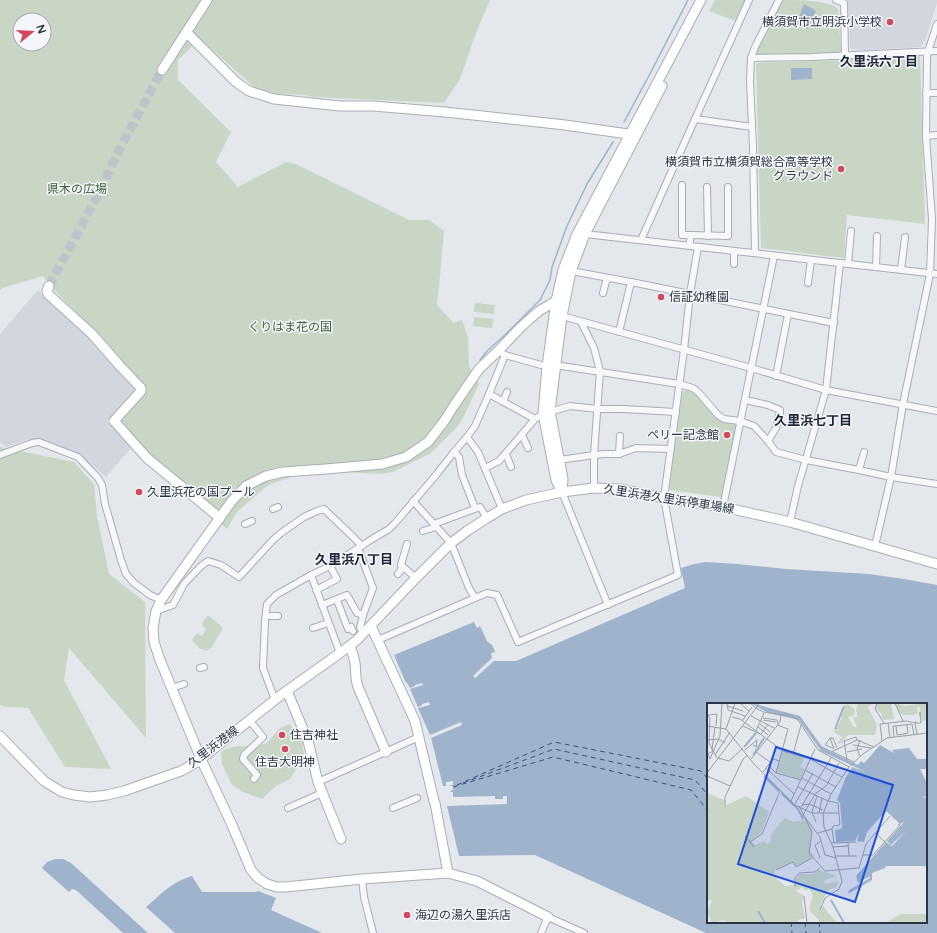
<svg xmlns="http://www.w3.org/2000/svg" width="937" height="933" font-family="'Varela Round','Noto Sans JP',sans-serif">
<rect width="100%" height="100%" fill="#e4e7ec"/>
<!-- built -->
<g fill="#d2d6de">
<path d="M848,0H937V3L925,41L920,47L865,50L851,49L850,48Z"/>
<path d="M38,290L83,331L136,391L107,421L131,448L106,477L77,453L59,448L38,439L26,440L6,447L0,442V334Z"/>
</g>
<!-- green -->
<g fill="#c9d6c5" fill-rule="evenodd">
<path d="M0,0H490L476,33L460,79L444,103L314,97L305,95L278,94L254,87L200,39L178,60V80L231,132L216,162L238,187L286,162L296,164L409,220H429L444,231L440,276L437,305L454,323L462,320L468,337L469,366L479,384L465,414L458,426L431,453L393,472L382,474L341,472L297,475L268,485L237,512L227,529L146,460L118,422L147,389L101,337L54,290L43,276L2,288L0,290ZM20,20H44V44H20Z"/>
<path d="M715,0H746L735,21L709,11Z"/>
<path d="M782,0C797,0 830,0 838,9L841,51L838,53L758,56L756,52Z"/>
<path d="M920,56L925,224L847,215L844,258L761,248L756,64L757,63L850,60V58Z"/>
<path d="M475,303L495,305L494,314L474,312Z"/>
<path d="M474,317L494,319L492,328L473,326Z"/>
<path d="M689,388L698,394L710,410L734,423L736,426L722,496L721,497L670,490L669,488L682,393Z"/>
<path d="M0,447L74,462L94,484L97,516L109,574L145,602L146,738L69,648L64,680L111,769L65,767L28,708L7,707L0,705Z"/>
<path d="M208,615L223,628L211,648L206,651L202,649H200L192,640L197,633L202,636L206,629L202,626L203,624L202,623Z"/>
<path d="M289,724L295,729L302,742L304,753L297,768L290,779L276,786L262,799L243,792L232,785L222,764L221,752C236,742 249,749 264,744C271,741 274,733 280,728C282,727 286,726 289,724Z"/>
</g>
<!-- water -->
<g fill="#9fb4cc" fill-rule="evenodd">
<path d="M804,4L816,11L807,29L796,24Z"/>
<path d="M791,68H812V79L791,80Z"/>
<path d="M706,562L737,564L786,569L869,574L904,579L937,585V933H706L535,855L459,856L447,806L507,804V796H503V799H495V796L453,797V792H451L450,791L453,790V786H450V785H453V781L446,782V786H443L431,738L462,725L461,722L430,735L418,708L430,705L429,702L422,704V705L418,707L410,689L423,685L422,683L415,685V686L410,688L408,684L405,681L394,655L474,622L477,628L480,626L487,641L492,645L495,652L491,653L492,658L473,676L475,678L494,661H516L685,588L681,568L694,564ZM708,704H926V922H708Z"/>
<path d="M55,859H63L71,863L148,933H123L76,890L72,889L69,892L42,868L47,862Z"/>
<path d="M192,876L202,892H256L258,891L276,898L271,910L322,933H175L146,907C161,894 173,881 192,876Z"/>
</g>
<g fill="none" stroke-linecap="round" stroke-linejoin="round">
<!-- stream -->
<g stroke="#9fb4cc" stroke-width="1.5">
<path d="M624,122L652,70L688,0"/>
<path d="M480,360L487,351L506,334L540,300L550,280L552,267L567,226L587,184L613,142"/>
</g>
<!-- ferry -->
<g stroke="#34527a" stroke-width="1" stroke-dasharray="5 4" stroke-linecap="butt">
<path d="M463,783L554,749L695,780L708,795"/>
<path d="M457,785L554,742L701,771L708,779"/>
<path d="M453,787L553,757L691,790L708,811"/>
<path d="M791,922L792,933"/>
<path d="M805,922L806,933"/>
<path d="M819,922L820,933"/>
</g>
<!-- secondary-tunnel -->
<path stroke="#bfc3cb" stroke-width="9" stroke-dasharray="9 4.5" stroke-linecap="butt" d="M49,286L99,193L119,150L162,70"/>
<!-- street casing -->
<g stroke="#a9aeb7" stroke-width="8">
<g id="street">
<path d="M836,0L844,3L845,55"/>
<path d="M751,58L812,57L937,51"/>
<path d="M926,93H937"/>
<path d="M695,119L752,127"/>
<path d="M926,136L937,135"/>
<path d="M682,185V235H691L689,246"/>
<path d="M707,187L708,236"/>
<path d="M585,234L937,274"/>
<path d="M691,235L728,236V187"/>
<path d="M641,240L695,119L749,0"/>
<path d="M755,253L753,147L750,81L751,58L755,47L779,0"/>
<path d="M734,264V251"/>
<path d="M848,264L851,231"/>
<path d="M876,267L877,236"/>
<path d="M901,270L905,237"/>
<path d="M571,271L631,282L834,323"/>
<path d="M808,283L811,260"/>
<path d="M603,293L607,278"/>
<path d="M562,316L751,368L826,390L937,411"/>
<path d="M581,322L594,348L600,371L594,455V488"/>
<path d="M619,332L631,282"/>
<path d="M505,355L541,365H555L679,384L693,388L699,393L718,415L724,419L740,421L754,426L768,441L776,452L806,460L859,470L891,477L937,484"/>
<path d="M776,376L788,314"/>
<path d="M489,394L535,419"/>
<path d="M745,400L768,405L780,410V412L776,428L768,441"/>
<path d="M503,402L507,392"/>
<path d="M522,435L528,448"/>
<path d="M467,437L478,452L502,509"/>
<path d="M454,452L459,457L462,475L475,508"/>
<path d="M506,454L511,467"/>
<path d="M619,454L620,436"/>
<path d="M0,455L32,443L39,442L78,457L98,478L102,485L105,504L121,560L126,574L134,583L150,595L161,600"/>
<path d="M559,460L594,455L604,454H619L636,448L671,449"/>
<path d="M485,468L499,461L535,419L543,414L570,406L598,409H623L676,412"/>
<path d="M859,470L864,452"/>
<path d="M562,492L608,605"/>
<path d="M723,507L774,256"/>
<path d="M273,509L278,507"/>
<path d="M790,522L798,486L826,390L840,263"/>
<path d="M245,524L252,521"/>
<path d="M434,524L480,507L487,518"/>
<path d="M423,531L436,527"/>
<path d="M875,546L891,477L903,404L930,274L932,219L926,136L927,55L937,24"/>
<path d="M358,548L373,588L363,615L360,628L365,632"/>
<path d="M401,565L416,578"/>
<path d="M398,574L403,567L401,565L407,544"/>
<path d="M311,575L340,653"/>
<path d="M239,577L273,540L281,533L304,517L317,511L324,509L349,533L362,546"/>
<path d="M316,590L337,579L330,566"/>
<path d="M475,598L487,593L497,595L518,642L678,575L664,498L684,350L690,294L698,247"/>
<path d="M337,600L348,629L351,627L353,631"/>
<path d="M322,605L347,595L357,613L363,615"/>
<path d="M156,611L173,605L184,584L201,566L208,561L221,565L236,575"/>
<path d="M266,616H278"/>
<path d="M313,628L328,623"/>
<path d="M378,640L475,598L469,588L451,543L413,501"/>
<path d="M200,668L204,667"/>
<path d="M172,688L184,684"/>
<path d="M275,700L263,668L265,620L267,604L276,595L311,575L330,566L369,541L389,529L396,522L436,475L454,452L467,437L475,426L489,394L505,355L502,353"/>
<path d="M249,720L263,737L244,755L243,759L257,775L254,779"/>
<path d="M318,782L419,737"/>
<path d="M288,808L322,793"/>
<path d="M393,808L417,798"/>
<path d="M362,879L364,897L373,933"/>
<path d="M541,933L548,917L584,933"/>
</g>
</g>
<!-- secondary casing -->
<g stroke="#a9aeb7" stroke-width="11">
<g id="secondary">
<path d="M187,33L236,82L249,91L274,99L340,106H373L445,112L565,125L635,135"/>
<path d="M162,70L207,0"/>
<path d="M49,286L47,291L48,294L92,334L120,366L141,388V391L114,421L115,422L147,458L220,518"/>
<path d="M562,491L563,479L550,411L562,316L571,271L585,234L662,86"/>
<path d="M562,492L556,480L543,414L547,366L556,301L563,270L577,234L701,0"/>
<path d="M371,626L415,721L434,801"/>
<path d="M350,646C352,652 354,657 355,663C356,671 355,679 358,687L386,752"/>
<path d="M287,691L308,741L318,782L341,839"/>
<path d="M0,736L44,781L62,792L74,795L90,797L107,795L124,791L181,771L197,762L281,695L340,653L357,640L416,578L451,543L467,531L487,518L502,509L526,500L562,492L594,488L620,489L664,498L723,507L790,522L937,564"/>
<path d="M435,803L448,873"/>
<path d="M548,917L477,881L448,873L362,879L286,887H277L267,884L258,878L251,870L232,825L201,759L160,660L154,642L153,628L156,611L161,600L231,502L246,486L266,476L283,472L326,469L382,464L406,457L428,442L445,420L453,407L479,369L498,351L522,326L539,311L549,305L556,301L564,300"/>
</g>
</g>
<!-- street -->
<use href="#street" stroke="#f7f8fa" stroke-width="6"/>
<!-- secondary -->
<use href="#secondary" stroke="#fff" stroke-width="9"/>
</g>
<!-- markers -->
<g fill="#d1495b" stroke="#f4f6f9" stroke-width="1.5">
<circle cx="890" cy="22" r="4"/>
<circle cx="841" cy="169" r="4"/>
<circle cx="661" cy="297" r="4"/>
<circle cx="727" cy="435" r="4"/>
<circle cx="139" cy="492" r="4"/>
<circle cx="282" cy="735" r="4"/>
<circle cx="285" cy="749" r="4"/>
<circle cx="407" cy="915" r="4"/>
</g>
<g text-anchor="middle" stroke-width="3" stroke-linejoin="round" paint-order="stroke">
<!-- poi labels -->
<g font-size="12" fill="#2b3445" stroke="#f4f6f9" text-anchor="start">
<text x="882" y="26" text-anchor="end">横須賀市立明浜小学校</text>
<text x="833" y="166" text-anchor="end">横須賀市立横須賀総合高等学校<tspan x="833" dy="14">グラウンド</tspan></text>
<text x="669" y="301">信証幼稚園</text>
<text x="719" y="439" text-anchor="end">ペリー記念館</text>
<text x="147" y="496">久里浜花の国プール</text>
<text x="290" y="739">住吉神社</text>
<text x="285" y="766" text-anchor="middle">住吉大明神</text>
<text x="415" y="919">海辺の湯久里浜店</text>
</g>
<!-- park labels -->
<g font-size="12" fill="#3f6138" stroke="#f4f6f9">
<text x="77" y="193">県木の広場</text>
<text x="290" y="331">くりはま花の国</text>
</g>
<!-- street labels -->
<g font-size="12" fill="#2b3445" stroke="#f4f6f9">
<text transform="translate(669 499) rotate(9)" y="4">久里浜港久里浜停車場線</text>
<text transform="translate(213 747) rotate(-37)" y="4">久里浜港線</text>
</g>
<!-- neighbourhood labels -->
<g font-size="13" font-weight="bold" fill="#1d2536" stroke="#f4f6f9">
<text x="879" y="66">久里浜六丁目</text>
<text x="813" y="425">久里浜七丁目</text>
<text x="354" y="564">久里浜八丁目</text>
</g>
</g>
<!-- overview -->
<g transform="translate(707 703)">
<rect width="220" height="220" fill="#e4e7ec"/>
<path d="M151,0H166L161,4L170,22L168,32H141L135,40L130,41L135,34L127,29L135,15L133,11L137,3L141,1L148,7L147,12L141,14L146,23L150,25L146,14H151L149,7ZM170,0H184L187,16L177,17L174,13L175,11L169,6ZM189,0L198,3L220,0V17L215,18L213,4H210L211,10L206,12H196L192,9ZM76,48L97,55L93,64L98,66L93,76L70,69ZM0,90L17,97L18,103L39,93L60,107L62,110L54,130L44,138L48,142L57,138L60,141L64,139V131L78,115L87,119L99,117L105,126L103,147L107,154L89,163L86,159L68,167L67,173L78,183L86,182L92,171H107L112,167L130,173L116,178L119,181L132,178L130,184L121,187L114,201L130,220H111L112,217L102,207L106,192L102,186L99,188L95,184L89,188L97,192L95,200L98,215L91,217V220H20L17,217L5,220L0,209L5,197L0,198ZM194,211H220V220H178Z" fill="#c9d6c5"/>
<path d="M44,0L93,13L116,45L151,62L154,58L157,60L160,57L173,42L187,50L185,47L202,45L210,56H219L220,66H213L220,80V92L215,95L220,94V163H179L178,165L165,170V177L141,191L142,187L163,175V173L151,180L149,173L179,139L185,143L200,127L184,142L180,138L197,119L193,121L179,108L160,129L157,139L150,138L152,130L148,138L129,139L128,127L134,126L135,123L133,100L130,97L138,76L145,64L159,69L114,48L92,17L61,10Z" fill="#9fb4cc"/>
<path fill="none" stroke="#9fb4cc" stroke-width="2" d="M128,26L137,3M37,44L49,30M46,52L57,35M57,73L72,88M74,90L91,106L96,116M148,126L157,106L177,97L220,106M148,132V123L158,107L177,99L220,109M148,137L147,122L156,105L176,96L220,103M124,197L137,220M51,208L58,220"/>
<path fill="none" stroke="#9a9fa9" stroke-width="1" d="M20,0L21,7L38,13M33,0L42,8M52,0L49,5L56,9L84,13L91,17L111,47L142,64M170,0L168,6L177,20M188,0L196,18M20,3L36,8M0,10L3,15L2,40L10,55M2,12L10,11L9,23M44,13L67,25M25,14L33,16L76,48L103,56L135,74M56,15L70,17L71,21M56,17L69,19M35,18L45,4M209,18L208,20H214L213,10V9V12M181,20L183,35M53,21L63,29M0,23L19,26L47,61L88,102L105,110H132M36,23L53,31M189,23L190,32L197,31L201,30L200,22M51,24L61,32M19,26L28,0M49,28L57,10M54,31L61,21M187,34L186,23H189L205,21L207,32M123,35L118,42L126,45M0,37L11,36L18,40M153,37L150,46L153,53M175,38L173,21L200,18L208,20L210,31M146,42L164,45M115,44L147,59M127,46L123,35H126L130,45M5,47L8,24M38,47L50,37L49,44L46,42M6,48L1,51L3,56L13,33L15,0M49,49L63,59M124,49L150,37L167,44M140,49L155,46M86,51L94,22M8,52L23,29M11,55L22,58L36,45M44,56L73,19L74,12M140,57L137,38L149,34L150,37M61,62L69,70L94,77M142,64L156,51L180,35L220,30M59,65L87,91M98,67L129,84M56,69L66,56L73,58M0,70L49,5L43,0M69,70L81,26L70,22M0,73L23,83M95,75L124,91M91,84L121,98L131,100L133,122L126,123L125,126M84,98L108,46M88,101L106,70M95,102L102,101L116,107M92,103L105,129L102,150L118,168L152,165L159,141L183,113M18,104V94L36,56L41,52M94,104L124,55M112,110L115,95M96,112L108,91L119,83L132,60M96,112L113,134L118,152L129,155M109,119L105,109L110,93M111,130L125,126L127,140M168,130L178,139M38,133L47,144M43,139L55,131L73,88M141,139L142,153M125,140L149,139M126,144L141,143M156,152H166L193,122L191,121M129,153H150M113,155L108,142L114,138M69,167L86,159L89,164L105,155M88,184V175L92,170L108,169L113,165M97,193L100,220M113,207L118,195L132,186L135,178L126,144L117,124L116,111L124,91L142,64"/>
<path fill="#1d4ed8" fill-opacity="0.15" stroke="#1d4ed8" stroke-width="2" d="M69,44L186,82L148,199L31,161Z"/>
<rect width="220" height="220" fill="none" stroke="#2b3445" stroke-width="2"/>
</g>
<!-- north arrow -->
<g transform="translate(32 32) rotate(72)"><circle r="19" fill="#f4f6f9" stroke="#a4a8b1"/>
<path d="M0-3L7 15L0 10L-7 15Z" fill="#d1495b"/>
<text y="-6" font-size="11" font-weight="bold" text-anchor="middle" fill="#2b3445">N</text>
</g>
</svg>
